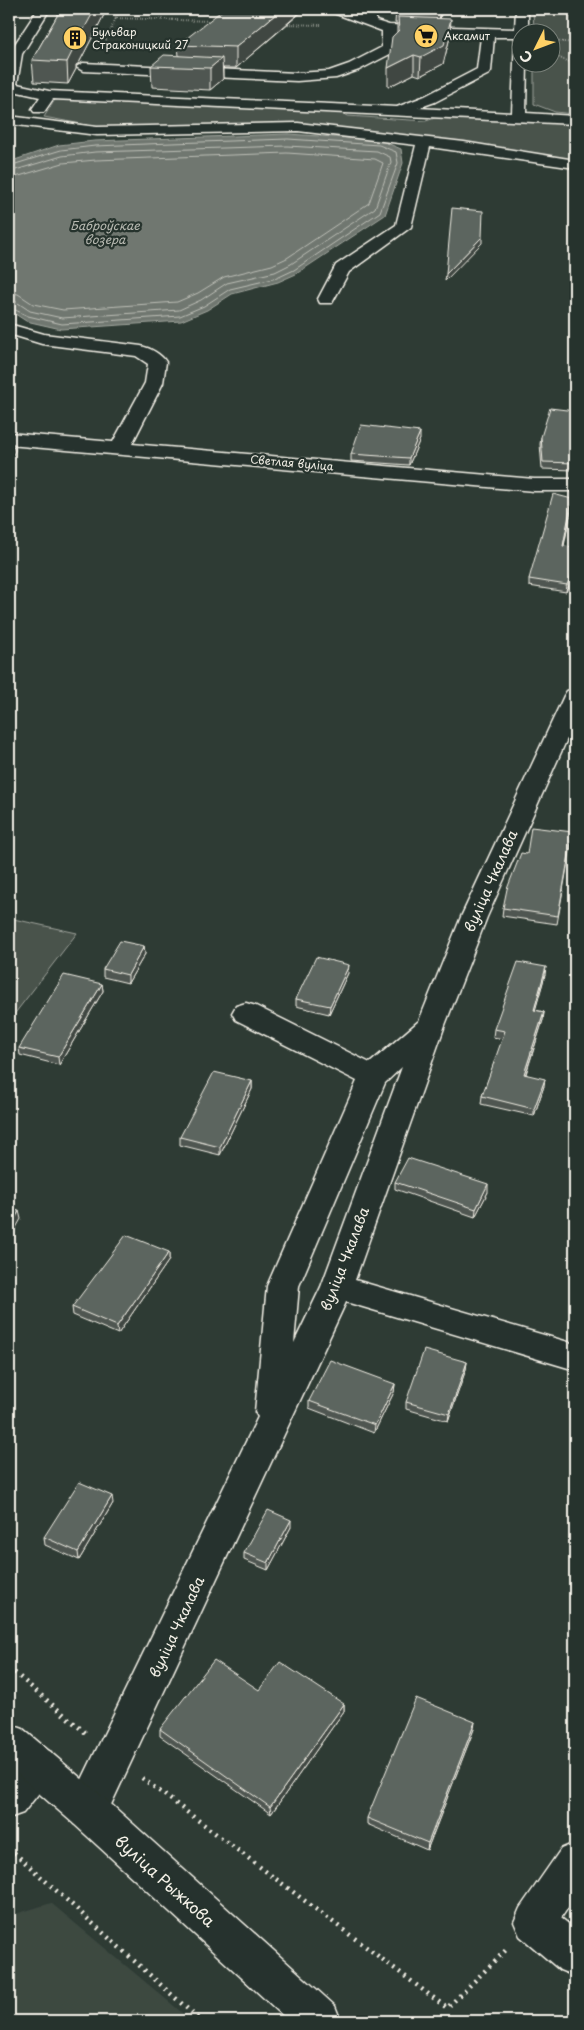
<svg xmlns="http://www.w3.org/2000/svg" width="584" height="2030" font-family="'Playpen Sans',sans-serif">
<rect width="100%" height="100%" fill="#2e3b34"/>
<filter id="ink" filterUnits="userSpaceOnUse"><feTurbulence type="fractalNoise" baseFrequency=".02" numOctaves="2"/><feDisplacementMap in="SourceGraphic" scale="10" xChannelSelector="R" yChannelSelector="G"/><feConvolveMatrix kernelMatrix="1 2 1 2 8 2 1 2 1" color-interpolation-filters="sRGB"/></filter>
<g filter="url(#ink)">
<!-- built -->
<path fill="#3c4841" d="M51,1903L192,2021H9V1916Z"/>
<!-- green -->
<g fill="#48524c" stroke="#9ea29a">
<path d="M533,9H575V114L555,112L534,104V63L552,62V32H534Z"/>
<path d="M56,98L342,113L347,116L426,121L435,118L575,123V160L456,143L297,124L103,128L44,117Z"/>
<path d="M9,918L77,933L9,1021Z"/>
</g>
<!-- water -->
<path fill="#6f7770" stroke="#a4a8a0" d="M288,134L380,140L401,149L403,163L385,215L296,274L278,282L232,294L207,310L181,321L61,329L26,321L9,310V162L59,145L94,141Z"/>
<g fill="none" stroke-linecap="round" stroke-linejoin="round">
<!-- shore -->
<g stroke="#bfc0b8" stroke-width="1">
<path d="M9,166L61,150L95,146L172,143L288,139L379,145L396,152L398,163L380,212L294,270L277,278L230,289L204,306L180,316L62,324L28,316L9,307"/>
<path d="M9,172L62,156L95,152L287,146L377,151L390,157L391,162L375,208L291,264L275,272L227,283L201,300L179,310L62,318L30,311L15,301L9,300"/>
<path d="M9,179L63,163L96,160L287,153L375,159L383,163L369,203L287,258L272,265L224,277L198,293L177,302L63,310L33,304L18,294L9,293"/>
</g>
<!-- minor casing -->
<g stroke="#f4f1e8" stroke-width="3">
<g id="minor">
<path d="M38,9H50L22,54L17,84L49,91L397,107L425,96L477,69L481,37L395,33L396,49L394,52L359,70L336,78L297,81L83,71L76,67L83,63L297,73L329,71L349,64L382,47V31L331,12L329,9H345L363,16L364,9H376V21L389,25L515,29L516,9H528V32H522V62H527L526,113L575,116V124L53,99L44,112H34L32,109L40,97L9,90V53ZM494,37H515L512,113L418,108L435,102L489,74L491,71Z"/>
<path d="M9,116L97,127L298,123L464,142L575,160V168L430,147L411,227L349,272L332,303H320L318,299L336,265L396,225L416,145L298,131L97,135L9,124Z"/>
<path d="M9,324L44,334L141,346C150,348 161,354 166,362L163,383L132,444L534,479H575V491H534L9,445V433L113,442L145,383L148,364L136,356L42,344L9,334Z"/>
<path d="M575,689V721L487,917L445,1025L355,1280L575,1344V1370L346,1302L102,1824L88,1829L74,1824L68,1810L74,1796L258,1417L255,1412L267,1286L357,1081L236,1020L232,1013L236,1006L246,1003L256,1006L370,1063L419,1021L461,917L564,696L567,691ZM402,1067L321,1287L294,1343L299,1286L385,1083Z"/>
<path d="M37,1746L51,1752L56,1765L51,1778L23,1813L9,1818V1769L23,1752Z"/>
<path d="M575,1843V1897L561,1918L575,1929V1976L560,1970L520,1936L514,1922L520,1908L561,1849Z"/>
</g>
</g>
<!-- major casing -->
<g stroke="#f4f1e8" stroke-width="3">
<path id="major" d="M9,1724L23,1729L102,1796L335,2006L341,2021H289L74,1824L9,1767Z"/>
</g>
<!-- path-far1 -->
<g stroke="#f4f1e8" stroke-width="2" stroke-dasharray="0.5 2" stroke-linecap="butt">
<path d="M115,18L210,21"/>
<path d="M283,24L322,25"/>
<path d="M552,41L575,43"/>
<path d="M103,47L120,9"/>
<path d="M552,55L575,64"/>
</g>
<!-- path -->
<g stroke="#f4f1e8" stroke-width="4.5" stroke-dasharray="2 5" stroke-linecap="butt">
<path d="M9,1668L87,1734"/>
<path d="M142,1778L447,2008L509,1947"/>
<path d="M9,1848L201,2021"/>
</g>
<!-- minor -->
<use href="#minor" fill="#26332d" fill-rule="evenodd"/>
<!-- major -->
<use href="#major" fill="#26332d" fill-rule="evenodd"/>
</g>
<!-- wall -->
<g fill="#4f5751" stroke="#f4f1e8">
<path d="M61,9H107L79,63L76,65V69L68,84L34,82L32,60Z"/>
<path d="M396,9H442L440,19L450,37L443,64L420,76L414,74L388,87L397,32V23H395Z"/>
<path d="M304,10L236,68H223V79L210,90L152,87L151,66L179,56L178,45Z"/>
<path d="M575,411V470L542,469L540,444L541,437Z"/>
<path d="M420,439L409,465L351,461V454Z"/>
<path d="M572,506L564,546L574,575L566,592L529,586V579Z"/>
<path d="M572,840L557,924L502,916L503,908L527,854Z"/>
<path d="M144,946L145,954L128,983L103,977V969Z"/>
<path d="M348,973L329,1014L296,1006V999Z"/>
<path d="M545,975L535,1010L544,1012L543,1020L526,1074L544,1086L534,1116L481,1104L482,1096L503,1039L493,1037L494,1029Z"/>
<path d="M102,984L103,991L59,1065L20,1055L19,1048Z"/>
<path d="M252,1081V1089L220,1155L180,1145V1137Z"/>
<path d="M395,1182L488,1192L475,1217L395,1189Z"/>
<path d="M169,1252V1260L118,1334L73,1315L72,1307Z"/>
<path d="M467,1362L466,1369L448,1421L406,1409V1402Z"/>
<path d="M395,1384L394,1392L374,1433L309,1408V1401Z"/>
<path d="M113,1503L79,1560L45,1545L44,1537Z"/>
<path d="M291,1527L268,1570L244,1560V1553Z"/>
<path d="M344,1704V1711L271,1814L160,1736V1729Z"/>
<path d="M474,1729L427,1850L367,1824V1818Z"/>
</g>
<!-- shaded-wall -->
<g fill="#404742" stroke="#f4f1e8">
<path d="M95,9H107L79,63L76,65V69L68,84L67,62L73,45Z"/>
<path d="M282,9H304L236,68V47Z"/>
<path d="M440,9H442L439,25Z"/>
<path d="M451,19L450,37L443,64L420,76L421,57Z"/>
<path d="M414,55V74L388,87V68Z"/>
<path d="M222,58L223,79L210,90V68Z"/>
<path d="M482,237V243L445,281L446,274Z"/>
<path d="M420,432V439L409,465V458Z"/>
<path d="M15,444V451L9,463V455Z"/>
<path d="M572,499V506L562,553L563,546Z"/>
<path d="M575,565L574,575L566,592L567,585Z"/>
<path d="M144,946L145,954L128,983V975Z"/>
<path d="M349,965L348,973L329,1014L330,1006Z"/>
<path d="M546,967L545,975L533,1018L534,1010Z"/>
<path d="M102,984L103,991L59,1065L58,1057Z"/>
<path d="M544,1012L543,1020L523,1082L524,1074Z"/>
<path d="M545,1079L544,1086L534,1116V1109Z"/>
<path d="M252,1081V1089L220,1155V1147Z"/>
<path d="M488,1184V1192L475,1217L476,1209Z"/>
<path d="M19,1211L21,1219L9,1240V1230Z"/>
<path d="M169,1252V1260L118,1334L117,1326Z"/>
<path d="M467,1362L466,1369L448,1421L449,1414Z"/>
<path d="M395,1384L394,1392L374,1433L375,1425Z"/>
<path d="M112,1496L113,1503L79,1560L78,1552Z"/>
<path d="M291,1520V1527L268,1570V1563Z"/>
<path d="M344,1704V1711L271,1814L270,1807Z"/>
<path d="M475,1722L474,1729L427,1850L428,1843Z"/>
</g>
<!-- building -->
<g fill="#5c655e" stroke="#f4f1e8">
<path d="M61,9H95L77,42L73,45L74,48L67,62L32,60Z"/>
<path d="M224,9H282L236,47L178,45Z"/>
<path d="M398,17L451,19L444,45L421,57L414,55L388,68L392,37L399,30Z"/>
<path d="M164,55L222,58L210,68L151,66Z"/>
<path d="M452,208L483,211L482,237L446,274Z"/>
<path d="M550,408L575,411V463L543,462L541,437Z"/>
<path d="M361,425L420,432L409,458L351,454Z"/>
<path d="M9,444H15L9,455Z"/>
<path d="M553,494L572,499L563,546L575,547V565L567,585L529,579Z"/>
<path d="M531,827L573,832L558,916L503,908L507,889L521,853L527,854Z"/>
<path d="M120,941L144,946L128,975L103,969Z"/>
<path d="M316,957L349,965L330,1006L296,999Z"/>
<path d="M518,962L546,967L534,1010L544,1012L524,1074L545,1079L534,1109L482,1096L505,1031L494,1029Z"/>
<path d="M64,975L102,984L58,1057L19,1048Z"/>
<path d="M214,1072L252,1081L220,1147L180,1137Z"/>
<path d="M408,1158L488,1184L476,1209L395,1182Z"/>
<path d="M9,1209L19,1211L9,1230Z"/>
<path d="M126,1235L169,1252L117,1326L72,1307Z"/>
<path d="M424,1350L467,1362L449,1414L406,1402Z"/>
<path d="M330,1360L395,1384L375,1425L309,1401Z"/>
<path d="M79,1482L112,1496L78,1552L44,1537Z"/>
<path d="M268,1510L291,1520L268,1563L244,1553Z"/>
<path d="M214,1660L259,1690L280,1662L344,1704L270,1807L160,1729Z"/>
<path d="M416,1698L475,1722L428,1843L367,1818Z"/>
</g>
</g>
<!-- icons -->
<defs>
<g id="supermarket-disc" transform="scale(1.25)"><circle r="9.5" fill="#ffd166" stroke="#26332d"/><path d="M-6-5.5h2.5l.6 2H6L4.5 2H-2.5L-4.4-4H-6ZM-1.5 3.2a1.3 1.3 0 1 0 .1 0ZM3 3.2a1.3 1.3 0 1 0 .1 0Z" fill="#111"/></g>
<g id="building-disc" transform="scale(1.25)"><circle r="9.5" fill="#ffd166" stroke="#26332d"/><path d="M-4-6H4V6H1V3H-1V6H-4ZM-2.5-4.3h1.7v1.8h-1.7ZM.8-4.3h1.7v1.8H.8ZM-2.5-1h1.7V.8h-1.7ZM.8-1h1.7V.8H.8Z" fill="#111"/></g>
</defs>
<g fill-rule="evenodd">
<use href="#supermarket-disc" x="426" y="36"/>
<use href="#building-disc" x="75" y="38"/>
</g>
<g text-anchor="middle" stroke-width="4.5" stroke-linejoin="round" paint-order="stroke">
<!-- far-poi labels -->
<g font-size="11" fill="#f4f1e8" stroke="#26332d" text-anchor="start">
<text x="92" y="36">Бульвар<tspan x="92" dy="13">Страконицкий 27</tspan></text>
<text x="444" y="40">Аксамит</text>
</g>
<!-- far-street labels -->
<g font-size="11" fill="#f4f1e8" stroke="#26332d">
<text transform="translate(292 463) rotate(5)" y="4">Светлая вуліца</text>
</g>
<!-- far-water labels -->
<g font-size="12" font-style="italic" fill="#b8bab2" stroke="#26332d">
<text x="105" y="230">Баброўскае<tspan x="105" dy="14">возера</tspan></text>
</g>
<!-- street labels -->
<g font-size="14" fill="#f4f1e8" stroke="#26332d">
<text transform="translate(491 881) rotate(-66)" y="5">вуліца Чкалава</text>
<text transform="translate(345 1259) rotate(-69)" y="5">вуліца Чкалава</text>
<text transform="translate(177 1627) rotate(-65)" y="5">вуліца Чкалава</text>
</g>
<!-- near-street labels -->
<g font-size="16" fill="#f4f1e8" stroke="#26332d">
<text transform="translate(165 1881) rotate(42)" y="6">вуліца Рыжкова</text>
</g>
</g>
<!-- margin -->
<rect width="584" height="2030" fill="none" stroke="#26332d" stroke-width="30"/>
<rect x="15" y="15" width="554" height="2000" fill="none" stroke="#f4f1e8" stroke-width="2" filter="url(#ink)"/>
<!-- north arrow -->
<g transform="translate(536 48) rotate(228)"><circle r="24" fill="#26332d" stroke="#787f78"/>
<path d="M0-4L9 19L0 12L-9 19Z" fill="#ffd166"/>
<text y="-8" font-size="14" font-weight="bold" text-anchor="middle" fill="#f4f1e8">С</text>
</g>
</svg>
